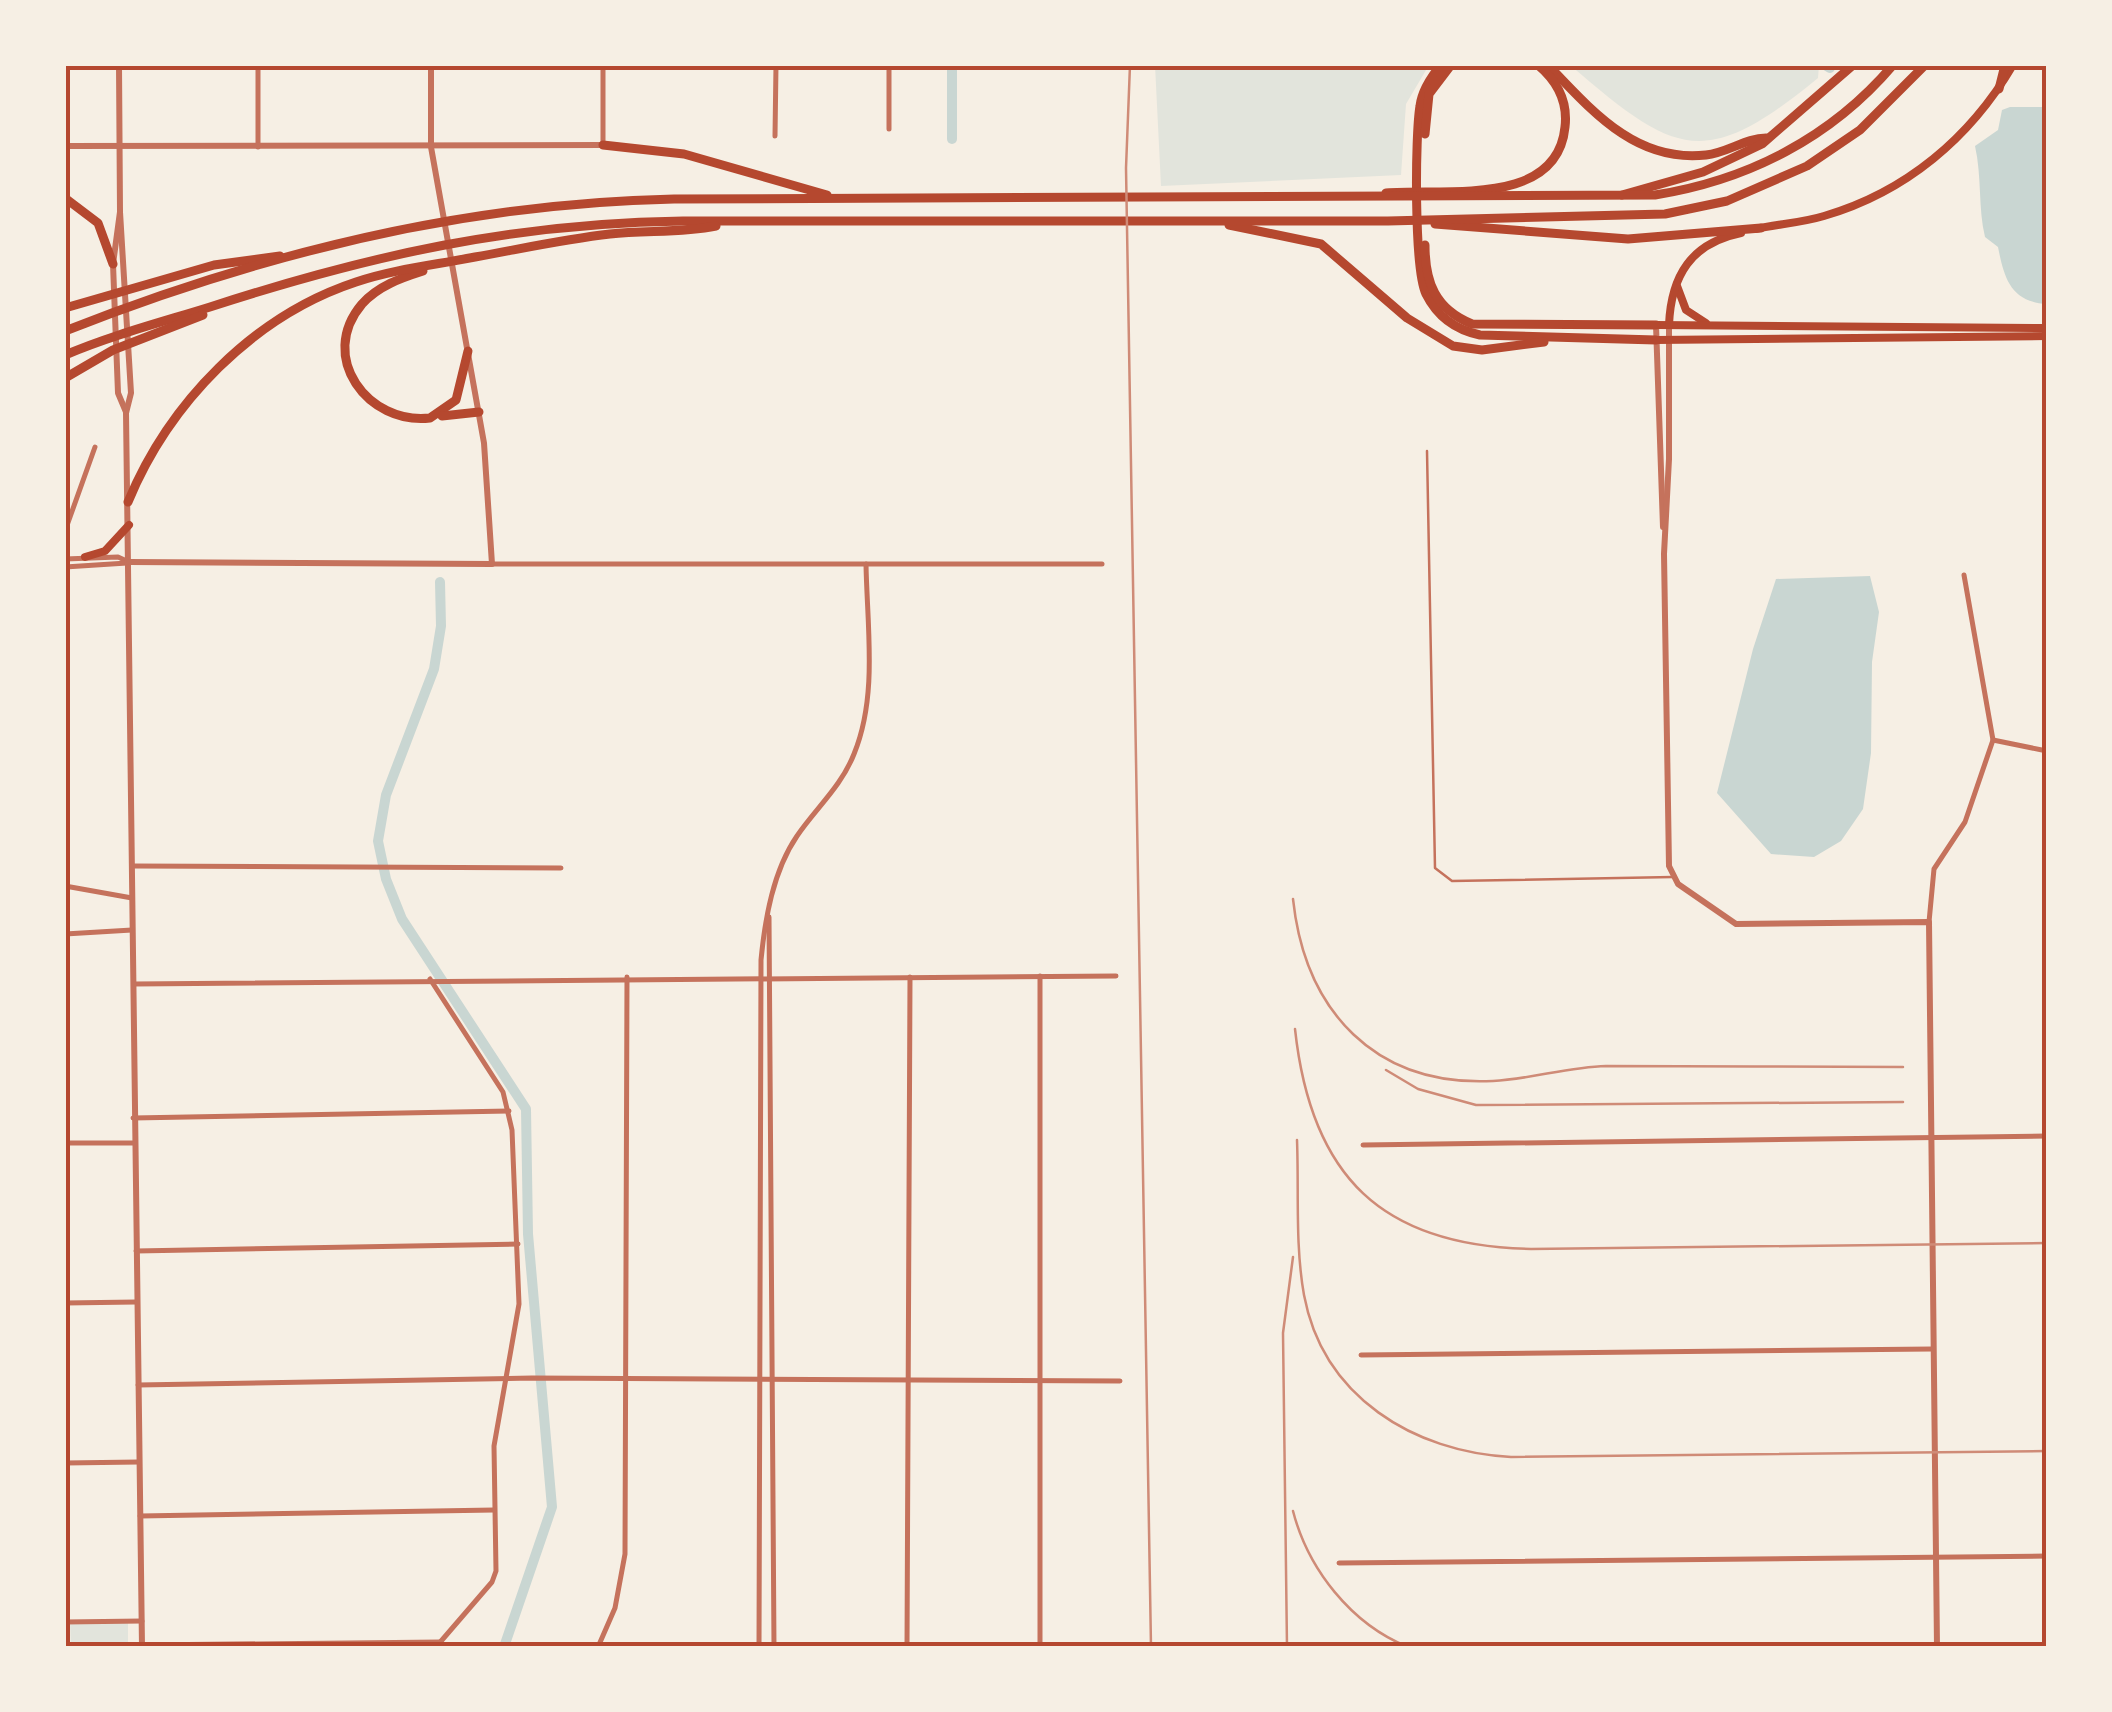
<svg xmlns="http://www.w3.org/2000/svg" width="2112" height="1712" font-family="'Roboto Condensed',sans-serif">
<rect width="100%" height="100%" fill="#f6efe4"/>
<!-- green -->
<g fill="#e2e4dc">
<path d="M1155,65H1429L1406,104L1401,175L1161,186Z"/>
<path d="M1570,65H1819L1818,78C1704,172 1675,155 1570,65Z"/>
<path d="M128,1621V1647H71L70,1622Z"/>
</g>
<!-- water -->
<g fill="#c9d6d2">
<path d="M2010,107H2047V304C2010,302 2004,277 1998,247L1985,237C1978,208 1982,177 1975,146L1998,130L2002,110Z"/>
<path d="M1870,576L1879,612L1872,662L1871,753L1863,809L1841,841L1814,857L1771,854L1717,793L1753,649L1776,579Z"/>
</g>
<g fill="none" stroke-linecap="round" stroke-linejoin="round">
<!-- canal -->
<g stroke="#c9d6d2" stroke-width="10">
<path d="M1825,65L1830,68"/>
<path d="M952,139V65"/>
<path d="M440,582L441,626L434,669L386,795L378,841L386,879L402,919L526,1109L528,1234L552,1507L504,1647"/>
</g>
<!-- service -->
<path stroke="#c5725c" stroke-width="2.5" d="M1427,451L1435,868L1452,881L1673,877"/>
<!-- minor -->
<g stroke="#c5725c" stroke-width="5">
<path d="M603,65V145"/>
<path d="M889,65V129"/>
<path d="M775,136L776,65"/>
<path d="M258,147V65"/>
<path d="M65,531L95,447"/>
<path d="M65,559L118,557L129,562"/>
<path d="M492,564H1102"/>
<path d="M65,567L127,563"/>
<path d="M1993,740L2047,751"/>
<path d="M132,866L561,868"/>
<path d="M65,886L132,898"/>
<path d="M769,917L774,1647"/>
<path d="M1929,922L1934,869L1965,822L1993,740L1964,575"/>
<path d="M65,934L132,930"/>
<path d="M1040,976V1647"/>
<path d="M430,979L503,1092L512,1130L519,1304L494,1446L496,1571L492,1582L436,1647"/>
<path d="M134,984L1116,976"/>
<path d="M133,1118L509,1111"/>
<path d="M65,1143H134"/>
<path d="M1363,1145L2047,1136"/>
<path d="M136,1251L518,1244"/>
<path d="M65,1303L136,1302"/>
<path d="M1361,1355L1932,1349"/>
<path d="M138,1385L532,1378L1120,1381"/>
<path d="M65,1463L139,1462"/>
<path d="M140,1516L494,1510"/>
<path d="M1339,1563L2047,1556"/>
<path d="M65,1622L142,1621"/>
<path d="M142,1645L441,1642"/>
<path d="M598,1647L615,1608L625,1554L627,977"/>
<path d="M759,1647L761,960C765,919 773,871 797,836C816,808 841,787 854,754C878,696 867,626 866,564"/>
<path d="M907,1647L910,977"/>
</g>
<!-- tertiary -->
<g stroke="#c5725c" stroke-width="6">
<path d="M119,65L120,212L131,393L126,413L142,1647"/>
<path d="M65,146L603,145"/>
<path d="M120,212L113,264L118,393L126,412"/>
<path d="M1656,325L1663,527"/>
<path d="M1669,325V459L1664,554L1669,866L1678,884L1736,924L1929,922L1937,1647"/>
<path d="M129,562L492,564L484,443L431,147V65"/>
</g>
<!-- secondary -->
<g stroke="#b5482f" stroke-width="8">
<path d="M1755,229C1778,224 1801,223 1824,216C1906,192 1970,138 2013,65"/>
<path d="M1677,286L1686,310L1706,323"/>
<path d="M1656,325L2047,328"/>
<path d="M1669,325C1671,276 1691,243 1741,233"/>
<path d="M1656,340L2047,336"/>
</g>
<!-- primary -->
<path stroke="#b5482f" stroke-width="8" d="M85,557L105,551L129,525"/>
<!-- motorway -->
<g stroke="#b5482f" stroke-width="9">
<path d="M1441,65C1431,77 1422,90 1420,106C1415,136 1414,269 1426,294C1437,316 1456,330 1480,335L1656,340"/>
<path d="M1548,65C1592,111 1636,163 1706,155C1727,153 1746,138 1766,138"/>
<path d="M1999,89L2005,65"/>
<path d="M1425,134L1429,94L1451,65"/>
<path d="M603,145L684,154L827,195"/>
<path d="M1386,193C1444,188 1557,208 1565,127C1568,102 1557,81 1538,65"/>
<path d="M1622,195L1703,172L1762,144L1853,65"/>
<path d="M65,198L98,223L113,264"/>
<path d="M1435,224L1628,239L1761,228"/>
<path d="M1229,225L1321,244L1407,318L1453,346L1482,350L1544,342"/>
<path d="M1425,245C1425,282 1435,309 1472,324L1656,325"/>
<path d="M423,271C401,278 378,286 362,304C317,357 368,425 430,418L456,400L468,351"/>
<path d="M65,308L214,265L280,256"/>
<path d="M65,331C260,254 464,203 674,199L1655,195C1748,180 1831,138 1893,65"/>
<path d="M65,355C112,335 162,322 210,307C370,255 515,223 683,221H1388L1665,214L1727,201L1807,166L1860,130L1925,65"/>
<path d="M65,378L113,350L203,315"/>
<path d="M442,416L479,412"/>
<path d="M128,502C169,403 253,316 356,282C395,269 435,265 475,257C520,249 565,239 610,234C646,230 681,233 716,226"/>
</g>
<!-- rail -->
<g stroke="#cf8b77" stroke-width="2.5">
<path d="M1130,65L1126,168L1151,1647"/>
<path d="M1293,899C1305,1011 1375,1087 1493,1081C1531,1079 1568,1067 1606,1066C1705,1066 1804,1067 1903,1067"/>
<path d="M1295,1029C1311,1177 1382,1246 1531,1249L2047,1243"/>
<path d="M1386,1070L1418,1089L1476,1105L1903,1102"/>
<path d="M1297,1140C1299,1191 1295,1245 1304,1295C1323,1397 1414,1452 1511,1457L2047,1451"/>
<path d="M1293,1511C1308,1569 1351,1624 1408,1647"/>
<path d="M1287,1647L1283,1333L1293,1257"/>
</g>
</g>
<!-- border -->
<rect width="2112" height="1712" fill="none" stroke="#f6efe4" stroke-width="135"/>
<rect x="68" y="68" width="1976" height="1576" fill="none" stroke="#b5482f" stroke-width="4"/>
</svg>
